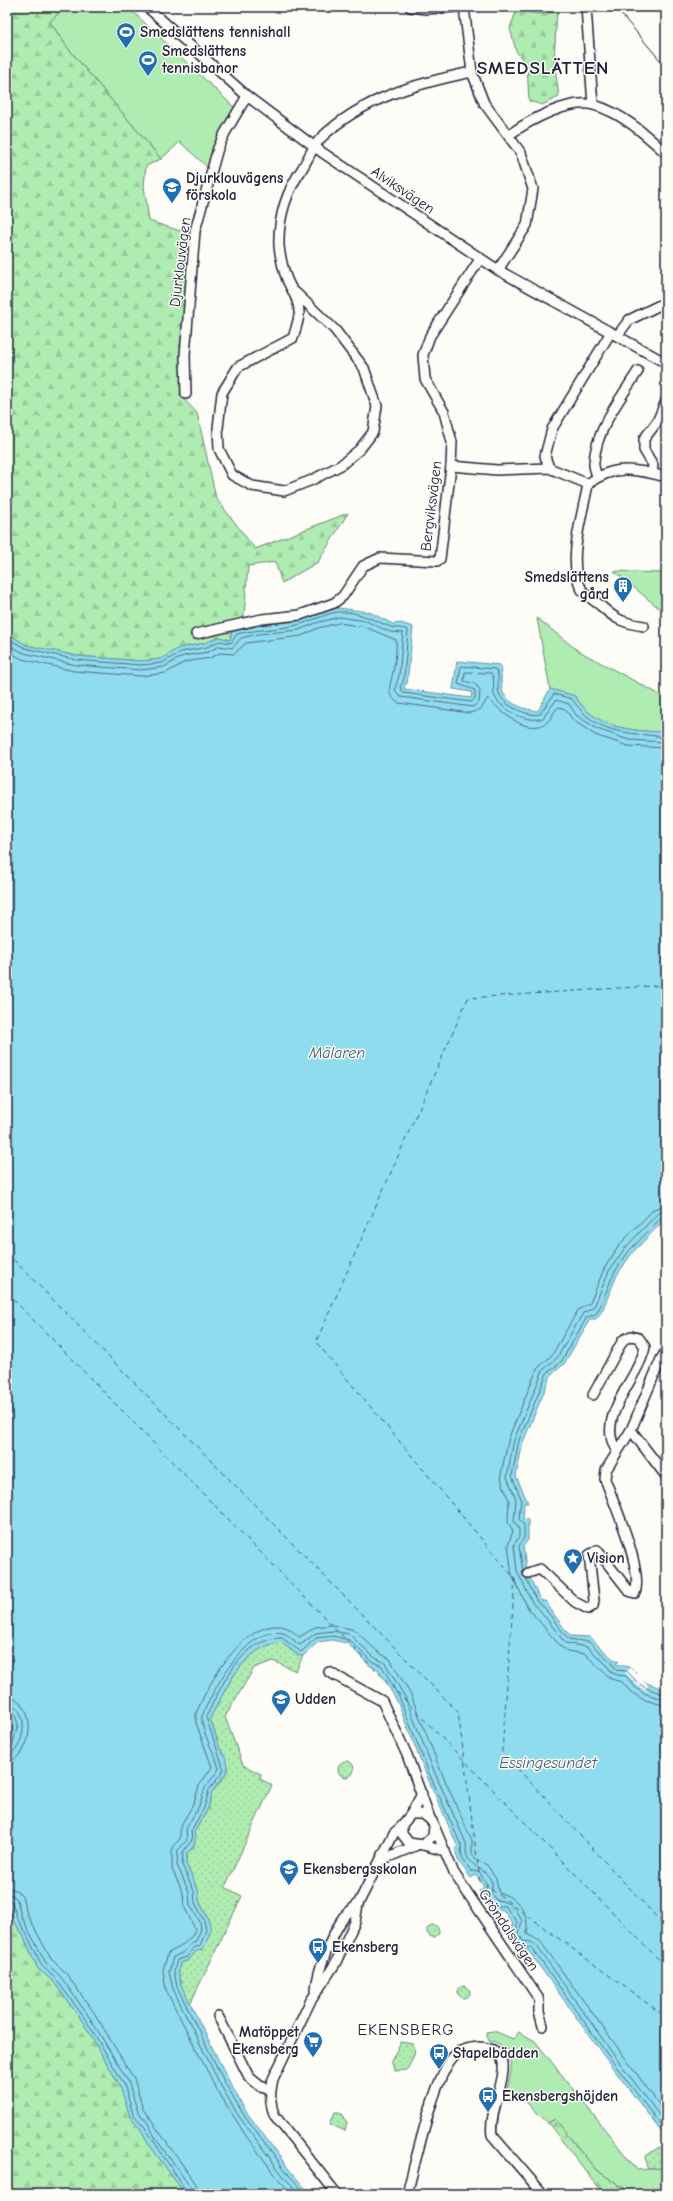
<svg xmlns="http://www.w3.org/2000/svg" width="673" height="2201" font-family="'Comic Neue',sans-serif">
<defs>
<pattern id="forest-firs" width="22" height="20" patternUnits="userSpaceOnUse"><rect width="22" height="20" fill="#afecb1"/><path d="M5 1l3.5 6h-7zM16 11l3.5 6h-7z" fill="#96ca99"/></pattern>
<pattern id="park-dots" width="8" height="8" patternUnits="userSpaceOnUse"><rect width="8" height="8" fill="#afecb1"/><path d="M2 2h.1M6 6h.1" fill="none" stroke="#96ca99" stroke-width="1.8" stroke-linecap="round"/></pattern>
</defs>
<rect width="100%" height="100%" fill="#fdfcf7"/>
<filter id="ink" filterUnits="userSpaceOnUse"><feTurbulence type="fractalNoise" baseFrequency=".025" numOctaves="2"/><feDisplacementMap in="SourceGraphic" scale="8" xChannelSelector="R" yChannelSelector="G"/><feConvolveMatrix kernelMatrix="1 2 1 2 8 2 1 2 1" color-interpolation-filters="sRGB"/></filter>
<g filter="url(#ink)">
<!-- green -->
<g fill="#afecb1" stroke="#688776">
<path d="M64,7H128L235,108L218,138L207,167L180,142L161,159L67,47L50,22Z"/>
<path d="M614,571L658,573L666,571V605L660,609Z"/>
<path d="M537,618L577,650L666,698V735L664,732C630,731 594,728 575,696L550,689Z"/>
<path d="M494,2031L513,2039L519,2032L535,2041L637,2170L664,2168L666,2194H629L627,2190L596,2170L555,2119L548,2123L523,2099L506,2093C512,2069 519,2049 489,2040L486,2032Z"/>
</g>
<!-- forest -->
<g fill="url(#forest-firs)" stroke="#688776">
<path d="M7,7H64L50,22L67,47L161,159L146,166L144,186L149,221L190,234L180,395L197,413L216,498L255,549L348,513L318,562L282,583L275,562L248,566L244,616L232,631L230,640L219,637L206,643L179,648L161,659L142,661L77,656L26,645L7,633Z"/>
<path d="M517,9L537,14L557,12L554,59L559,97L542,105L529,101L527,65L516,51L510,28Z"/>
<path d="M7,1899L13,1920L23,1935L38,1969L53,1981L83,2022L120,2086L130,2116L140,2128L149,2144L185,2194H7Z"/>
<path d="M555,2119L596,2170L627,2190L629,2194H604L548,2123Z"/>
</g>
<!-- park -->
<g fill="url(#park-dots)" stroke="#688776">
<path d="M281,1642L298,1655L303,1656L296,1671L273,1661L254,1668L225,1717L243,1765L261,1774L260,1779L272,1785L225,1887L242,1896L190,2004C183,1990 176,1978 180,1963L189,1960L210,1930L208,1919L199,1901L198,1890L186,1864L187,1853L194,1847V1832L208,1809L212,1792L226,1775L225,1757L220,1749L210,1718C227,1688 242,1647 281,1642Z"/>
<circle cx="346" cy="1769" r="8"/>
<circle cx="433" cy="1931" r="6"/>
<circle cx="464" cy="1992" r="6"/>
<path d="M401,2042L413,2044L415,2053L407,2070L395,2071L391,2061Z"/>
<path d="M335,2112H340L347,2123L345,2131L330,2124Z"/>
<path d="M659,2147L666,2156V2166L664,2168L648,2169L646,2156Z"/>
</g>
<!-- water -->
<path fill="#8fdcee" stroke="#6392a6" d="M338,608L369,612L393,624L401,623L413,627L407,684L405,683L404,689L471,698L472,692L453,689L457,661L500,665C502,673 500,686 503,693C509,705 527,710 538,711L550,689L575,696C594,728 630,731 664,732L666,735V1201L664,1220L632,1253L617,1275L602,1311L596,1319H590L564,1364L551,1375L523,1442L516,1476L528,1503H524L523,1519L528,1520V1540L523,1546L526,1569L540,1600L547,1602L549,1608L570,1636L589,1637L613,1659L619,1661L616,1664L628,1667L636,1672L635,1674C647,1687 655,1683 666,1692V2138L609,2063L528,1950L522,1954L507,1934L513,1924L503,1910L501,1909L494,1913L479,1891L484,1887L476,1875L471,1878L458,1860L455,1849L458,1847L426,1774L397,1701L378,1669L369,1665L347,1643L332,1640L318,1642L303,1656L298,1655L281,1642C242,1647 227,1688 210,1718L220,1749L225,1757L228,1770L212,1792L208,1809L194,1832C197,1843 194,1846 187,1853L186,1864L198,1890L199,1901L208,1919L211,1930L203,1950L196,1951L189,1960L180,1963L178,1971L181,1985L229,2081L245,2110L291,2172L310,2194H185L149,2144L140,2128L130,2116L120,2086L83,2022L53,1981L38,1969L23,1935L13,1920L7,1899V1751L14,1724L13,1719L7,1711V633L26,645L77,656L142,661L161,659L179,648L205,643L219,637L230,640L232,631L257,625L297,621L314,614Z"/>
<!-- pier -->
<path fill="#fdfcf7" d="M630,1668L648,1685L646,1691L638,1686L625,1672Z"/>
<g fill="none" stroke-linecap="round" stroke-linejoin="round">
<!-- shore -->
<g stroke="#4e6c83" stroke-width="1">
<path d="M7,638L25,648L77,660L141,665L162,663L181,652L207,647L219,641L231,643L237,634C257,629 277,630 297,625C311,622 324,614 338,612C356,610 375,621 391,627C396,629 402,627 408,630L404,679L400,687L403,693L471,702L475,698V690L458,684L461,666L495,669C501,676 496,685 499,693C502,705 528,717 540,714L554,694L572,699C597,736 627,732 666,737"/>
<path d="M7,644L24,653L76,665L141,670L164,667L183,656L208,652L219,646L232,648L241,638L258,634L299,630L316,623L339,617L366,621L390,632L403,633L399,676L395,688L397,694L401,697L473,707L479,702L480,690L475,684L464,681L465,672L491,673C496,679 492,687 494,694C498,709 528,724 543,718L556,700L569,704L576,715L597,729L629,740L666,742"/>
<path d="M7,651L22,659L74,671L141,676L166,673L185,662L210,658L220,653L234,654L246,643L301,636L318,628L339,623L365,627L396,640C397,650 395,662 393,672C391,684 384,695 399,703L470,713L481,709L488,698C500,711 526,736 546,723C553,719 553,710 559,707L565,709L573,720L595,735L628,746L666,748"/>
<path d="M666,1205L654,1209L620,1244L604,1269L590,1303L578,1310L552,1355L537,1369L509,1437L501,1474L502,1482L509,1500L508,1522L513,1531L508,1545L512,1575L528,1608L560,1646L567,1651L585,1654L611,1679L622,1682L631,1692L642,1699L666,1706"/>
<path d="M666,1211L658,1213L625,1248L609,1271L594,1307L583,1313L557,1358L543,1370L514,1440L507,1477L516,1499L514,1521L519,1529V1537L514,1545L517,1571L533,1604L539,1609L565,1643L587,1647L607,1665L611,1672L617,1675L626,1676L634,1686L643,1693L666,1700"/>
<path d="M523,1572L519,1546L524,1538V1525L519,1519L521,1499L512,1476L519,1440L547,1373L561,1362L587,1317L595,1315L599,1309L614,1273L629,1251L662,1217L666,1216"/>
<path d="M526,1578L537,1602L543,1606L568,1639L589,1642L612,1663L616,1670L627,1671L638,1683L646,1688L666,1695"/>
<path d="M7,1697C39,1698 34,1760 7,1761"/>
<path d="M7,1703L17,1708C20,1713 23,1717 23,1723C24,1733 19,1754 7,1755"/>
<path d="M7,1708L14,1712L18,1724L12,1747L7,1750"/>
<path d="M7,1888L15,1890L22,1896L27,1914L51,1959L65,1972L95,2014L134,2079L143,2109L196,2184L199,2194"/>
<path d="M7,1894L12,1895L17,1899L21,1916L46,1963L60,1976L90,2018L128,2081L138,2112L148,2123L156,2139L191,2188L193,2194"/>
<path d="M7,1899L12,1902L17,1918L26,1933L42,1966L56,1979L86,2020L124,2084L133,2114L144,2126L188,2194"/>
<path d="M292,2194L280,2181L246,2136L216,2088L166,1990L163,1970L168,1953L180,1947L192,1936L195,1929L184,1906L183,1893L172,1869V1852L174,1845L180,1839V1827L194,1803L199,1786L212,1767L196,1723V1714C207,1685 245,1617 285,1627C291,1629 295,1634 300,1637L315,1627L333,1625L351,1629L357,1632L378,1652L390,1659L411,1695L440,1769L472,1841V1854L477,1860L487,1865L496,1878L499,1893C520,1898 529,1914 527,1934L540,1941L666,2114"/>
<path d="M300,2194L284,2177L238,2115L221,2086L173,1989L169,1972L173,1957L184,1952L190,1944L196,1941L201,1929L200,1922L190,1905L189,1892L177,1865L178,1850L187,1840L186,1829L199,1806L205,1788L219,1769C216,1753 200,1732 202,1716C213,1690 247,1625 283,1633C289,1635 295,1642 300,1645L316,1633L333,1631L349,1634L374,1657L385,1663L405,1697L434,1771L466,1843C467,1848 465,1852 467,1856C473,1870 498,1872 491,1893L496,1900C510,1901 515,1909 522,1921L519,1934L523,1941L531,1942L536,1945L616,2058L666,2124"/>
<path d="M306,2194L288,2174L242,2112L225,2083L177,1987L174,1971L177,1960L187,1957L193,1948L200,1946L206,1930L204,1920L195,1903L194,1891L182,1865L183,1852L192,1840L191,1831L204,1808L209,1790L224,1770L206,1717C221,1687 242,1637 282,1638L301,1652L316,1638L333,1636L349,1640L371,1661L382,1666L400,1699L429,1773L461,1845L462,1858L471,1871L479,1872L487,1884L485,1893L494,1906H505L517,1922V1928L512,1934L522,1947L532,1948L612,2061L666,2132"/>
</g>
<!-- ferry -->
<g stroke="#435a71" stroke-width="1" stroke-dasharray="5 4" stroke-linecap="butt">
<path d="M666,985L468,998L316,1342L515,1579L502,1752L666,1927"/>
<path d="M7,1253L458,1712L480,1881L666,2017"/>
<path d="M7,1293L666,1967"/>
</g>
<!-- minor casing -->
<g stroke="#22223b" stroke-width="12">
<g id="minor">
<path d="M147,7L247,96L323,153L498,270L666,363"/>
<path d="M410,7L426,9L456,7"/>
<path d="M464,7L472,72L484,103L521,153L533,189L527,225L498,270"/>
<path d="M586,7L593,105"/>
<path d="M509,135C528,121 570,98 594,105C622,113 645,134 666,153"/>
<path d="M295,292L335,330L364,368L377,406L373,432L360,449L341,465L312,480L284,491L252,486L232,475L219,449L218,428L222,393L238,367L293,338C295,331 298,323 299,315C300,304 294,293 289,284C284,274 280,256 279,246C278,218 287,191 302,169C308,159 313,146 321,138C362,98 418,83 472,72"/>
<path d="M617,336L629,320L666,302"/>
<path d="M186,394L185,355L195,231L218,148L225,133L247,96"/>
<path d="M451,466L497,470L549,468L588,484C613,464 637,469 666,477"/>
<path d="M549,468L545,456L552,429L611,332"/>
<path d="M652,473L653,465L644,450V439L657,422L666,401"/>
<path d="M597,477C596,472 593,466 594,462C596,429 621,398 638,371"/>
<path d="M588,484C583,514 566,562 582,590C586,596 595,601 601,606C616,620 624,623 644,626"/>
<path d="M196,634L262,619L300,615L334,603L343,596L363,566L380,558L437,561L440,559L451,466L452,442L444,412L425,379L423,355L430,336L480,259"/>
<path d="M666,1351L661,1359L631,1430L666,1476"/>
<path d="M593,1395L623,1340L631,1336L639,1338L645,1347C639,1379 594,1418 617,1451"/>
<path d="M528,1573L540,1569L575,1602L588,1609L593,1606L594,1600L589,1555L597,1550L629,1591L635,1593C644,1571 614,1503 605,1479L606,1470L631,1430"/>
<path d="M329,1672L382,1701L407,1755L431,1821"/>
<path d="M411,1814L422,1794"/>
<path d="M434,1826L433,1836L423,1845L409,1843L402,1834V1825L411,1814H423L432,1821L454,1873L539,1999V2012L543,2026"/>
<path d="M423,1845L445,1851"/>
<path d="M381,1860L415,1846"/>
<path d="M316,1990C317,1970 332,1934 344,1917C348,1912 354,1908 358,1904"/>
<path d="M218,2016L249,2077L260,2086L271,2089"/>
<path d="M337,2194L275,2116C269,2103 270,2093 273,2079L310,2002L335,1964L355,1922L358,1904L394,1833L401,1827"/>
<path d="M407,2194C415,2164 435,2074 454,2056C461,2049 470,2048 479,2047C487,2047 497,2050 501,2057C510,2073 488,2112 492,2135L543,2194"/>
</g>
</g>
<!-- minor -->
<use href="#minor" stroke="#fdfcf7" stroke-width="9"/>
<!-- tram -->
<path stroke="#22223b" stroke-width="1" d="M615,7L666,67"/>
</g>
</g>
<!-- icons -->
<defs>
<g id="stadium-pin" transform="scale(1)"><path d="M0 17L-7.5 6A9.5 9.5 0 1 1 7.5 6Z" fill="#1f6fb2" stroke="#fdfcf7"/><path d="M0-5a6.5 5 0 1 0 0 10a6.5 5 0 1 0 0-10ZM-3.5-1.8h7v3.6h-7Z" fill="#fff"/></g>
<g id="school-pin" transform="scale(1)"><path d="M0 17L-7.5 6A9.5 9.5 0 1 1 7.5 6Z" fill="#1f6fb2" stroke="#fdfcf7"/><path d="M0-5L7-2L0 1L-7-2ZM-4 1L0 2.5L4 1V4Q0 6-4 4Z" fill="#fff"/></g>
<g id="building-pin" transform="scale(1)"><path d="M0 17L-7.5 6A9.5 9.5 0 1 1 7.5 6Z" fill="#1f6fb2" stroke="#fdfcf7"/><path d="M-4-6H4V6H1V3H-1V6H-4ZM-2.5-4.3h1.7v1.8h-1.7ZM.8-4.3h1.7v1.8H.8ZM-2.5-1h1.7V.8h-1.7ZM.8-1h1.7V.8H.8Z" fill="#fff"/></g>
<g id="sight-pin" transform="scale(1)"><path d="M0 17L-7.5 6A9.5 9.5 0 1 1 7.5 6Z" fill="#1f6fb2" stroke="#fdfcf7"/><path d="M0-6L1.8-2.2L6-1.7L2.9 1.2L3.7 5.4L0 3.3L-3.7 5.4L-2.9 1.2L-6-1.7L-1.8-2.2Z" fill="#fff"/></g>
<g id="bus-pin" transform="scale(1)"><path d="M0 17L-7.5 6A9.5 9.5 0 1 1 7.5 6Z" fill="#1f6fb2" stroke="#fdfcf7"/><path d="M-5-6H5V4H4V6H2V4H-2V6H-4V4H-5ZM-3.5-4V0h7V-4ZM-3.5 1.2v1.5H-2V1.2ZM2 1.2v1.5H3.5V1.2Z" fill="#fff"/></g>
<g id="supermarket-pin" transform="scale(1)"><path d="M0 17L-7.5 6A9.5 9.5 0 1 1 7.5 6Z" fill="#1f6fb2" stroke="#fdfcf7"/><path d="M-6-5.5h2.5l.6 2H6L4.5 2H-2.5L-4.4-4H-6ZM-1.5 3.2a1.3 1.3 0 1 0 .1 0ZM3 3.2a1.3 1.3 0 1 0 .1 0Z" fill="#fff"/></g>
</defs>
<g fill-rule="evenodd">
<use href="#stadium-pin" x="126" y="32"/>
<use href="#stadium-pin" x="148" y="60"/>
<use href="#school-pin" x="172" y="187"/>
<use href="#building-pin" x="623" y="586"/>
<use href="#sight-pin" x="573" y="1558"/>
<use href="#school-pin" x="281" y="1699"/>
<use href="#school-pin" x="289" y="1869"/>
<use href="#bus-pin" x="318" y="1947"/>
<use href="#supermarket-pin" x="313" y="2041"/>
<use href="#bus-pin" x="439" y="2053"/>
<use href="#bus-pin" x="488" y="2096"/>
</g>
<g text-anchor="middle" stroke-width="3" stroke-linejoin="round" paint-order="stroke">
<!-- poi labels -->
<g font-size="15" font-weight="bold" fill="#22223b" stroke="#fdfcf7" text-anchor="start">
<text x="140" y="37">Smedslättens tennishall</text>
<text x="162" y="56">Smedslättens<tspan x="162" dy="17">tennisbanor</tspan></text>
<text x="186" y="183">Djurklouvägens<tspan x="186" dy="17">förskola</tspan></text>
<text x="609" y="582" text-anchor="end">Smedslättens<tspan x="609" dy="17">gård</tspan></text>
<text x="587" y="1563">Vision</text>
<text x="295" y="1704">Udden</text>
<text x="303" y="1874">Ekensbergsskolan</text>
<text x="332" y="1952">Ekensberg</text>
<text x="299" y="2037" text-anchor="end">Matöppet<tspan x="299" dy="17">Ekensberg</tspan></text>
<text x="453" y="2058">Stapelbädden</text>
<text x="502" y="2101">Ekensbergshöjden</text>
</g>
<!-- street labels -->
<g font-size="15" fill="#22223b" stroke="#fdfcf7">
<text transform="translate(403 190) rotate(34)" y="5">Alviksvägen</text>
<text transform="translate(180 262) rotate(-83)" y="5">Djurklouvägen</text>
<text transform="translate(431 506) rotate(-83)" y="5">Bergviksvägen</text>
<text transform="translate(509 1930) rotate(56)" y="5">Gröndalsvägen</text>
</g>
<!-- water labels -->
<g font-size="16" font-style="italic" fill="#435a71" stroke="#fdfcf7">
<text x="337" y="1058">Mälaren</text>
<text x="548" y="1768">Essingesundet</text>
</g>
<!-- neighbourhood labels -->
<g font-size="16" letter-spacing="1" fill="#22223b" stroke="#fdfcf7">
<text x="406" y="2035">EKENSBERG</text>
</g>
<!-- district labels -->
<g font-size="19" font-weight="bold" letter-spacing="1" fill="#22223b" stroke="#fdfcf7">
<text x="543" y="74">SMEDSLÄTTEN</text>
</g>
</g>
<!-- margin -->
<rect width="673" height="2201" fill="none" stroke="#fdfcf7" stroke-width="24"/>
<rect x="12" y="12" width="649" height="2177" fill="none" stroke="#22223b" stroke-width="1.5" filter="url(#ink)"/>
</svg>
